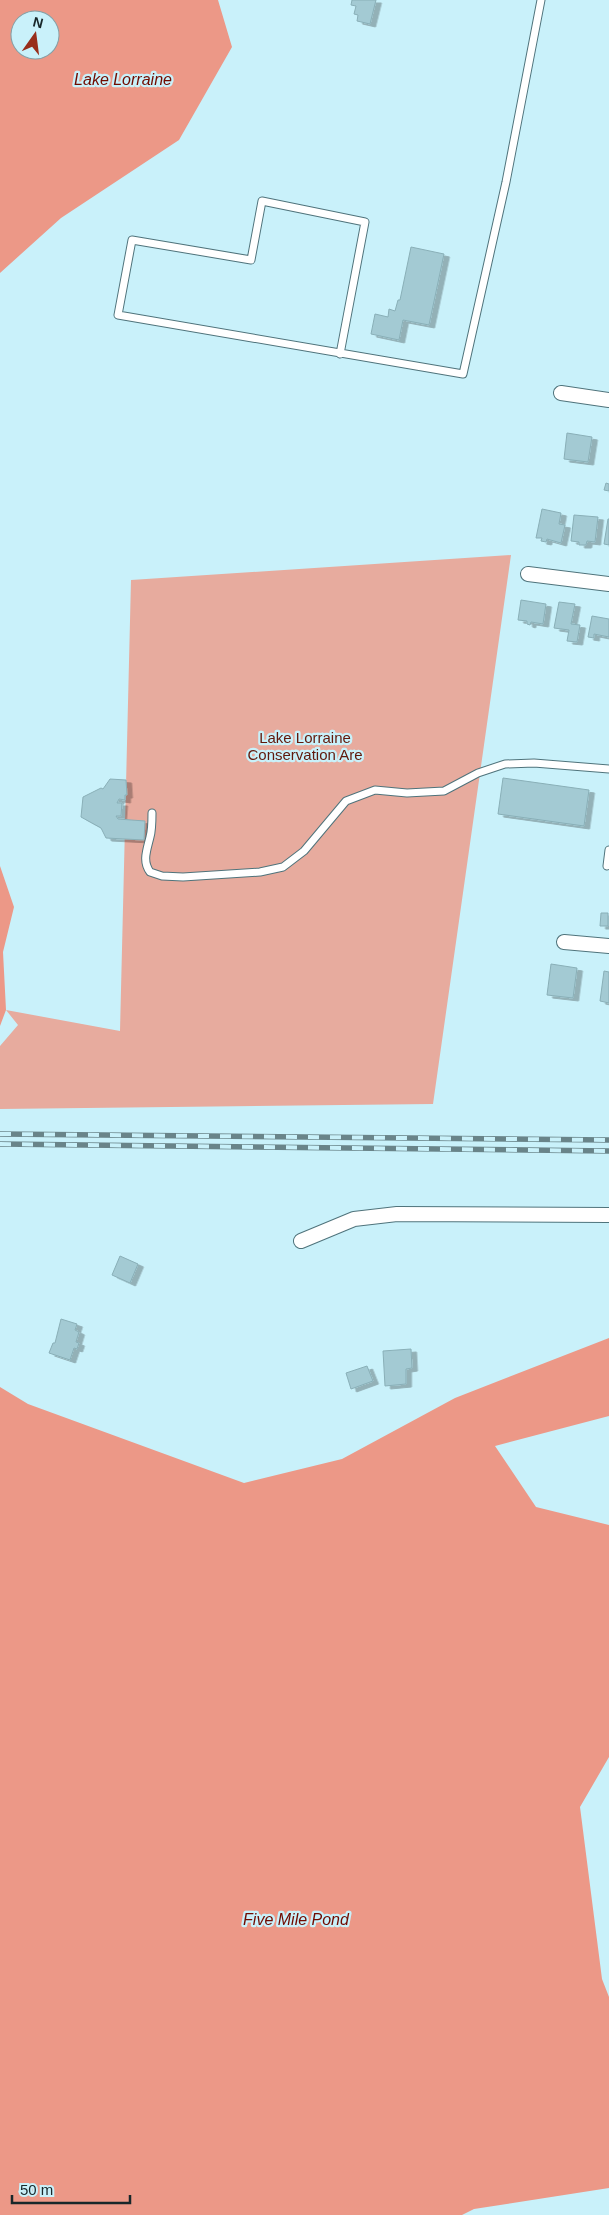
<svg xmlns="http://www.w3.org/2000/svg" width="609" height="2215" font-family="Helvetica,sans-serif">
<defs>
<filter id="shadow"><feDropShadow dx="5.5" dy="3" stdDeviation="0" flood-color="#0004"/></filter>
</defs>
<rect width="100%" height="100%" fill="#c9f1fa"/>
<!-- green -->
<path fill="#e7ab9e" d="M511,555L433,1104L0,1109V1046L18,1025L6,1010L120,1031L131,580Z"/>
<!-- water -->
<g fill="#ec9887" fill-rule="evenodd">
<path d="M0,0H218L232,47L179,140L61,218L0,273ZM20,20H50V50H20Z"/>
<path d="M0,866L14,907L3,952L6,1010L0,1026Z"/>
<path d="M609,1338V1416L495,1446L536,1507L609,1525V1757L580,1807L602,1979L609,1997V2188L474,2209L462,2215H0V1387L28,1404L244,1483L342,1459L455,1398Z"/>
</g>
<!-- building -->
<g fill="#a3cad3" stroke="#89afb7" filter="url(#shadow)">
<path d="M352,0H376L370,24L357,21L358,15L354,14L356,6L351,5Z"/>
<path d="M411,247L444,254L429,325L403,320L399,340L371,334L375,314L388,317L389,309L395,311L398,300H400Z"/>
<path d="M567,433L592,437L588,462L564,459Z"/>
<path d="M606,483L609,484V491L604,490Z"/>
<path d="M542,509L561,513L559,524L565,525L561,543L547,539L546,542L541,541L542,538H536Z"/>
<path d="M574,515L598,517L595,542L587,541L586,545H579V542L571,541Z"/>
<path d="M608,519H609V545L604,544Z"/>
<path d="M521,600L546,604L543,624L531,622L530,625L527,624V621L518,620Z"/>
<path d="M559,602L575,604L571,624L580,625L577,642L567,641L569,630L554,628Z"/>
<path d="M592,616L609,619V637L594,634V638L588,637Z"/>
<path d="M503,778L589,790L584,826L498,814Z"/>
<path d="M110,779L126,780L127,795H125V800L119,799L117,803H122L121,816H116L118,819L145,821L144,840L106,838L101,828L81,817L83,797L101,788L103,789Z"/>
<path d="M601,913H608V926H600Z"/>
<path d="M551,964L577,968L573,998L547,995Z"/>
<path d="M604,971L609,972V1003L600,1001Z"/>
<path d="M120,1256L138,1264L130,1283L112,1275Z"/>
<path d="M61,1319L77,1324L75,1330L79,1332L76,1342L79,1343L77,1349L74,1348L70,1360L49,1353L53,1343H55Z"/>
<path d="M411,1349L412,1368L406,1369V1384L385,1386L383,1351Z"/>
<path d="M367,1366L373,1381L351,1389L346,1373Z"/>
</g>
<g fill="none" stroke-linecap="round" stroke-linejoin="round">
<!-- lane casing -->
<g stroke="#4f737b" stroke-width="9">
<g id="lane">
<path d="M340,354L365,222L262,201L251,260L132,240L118,315L463,374L506,182L541,0"/>
<path d="M152,813C152,821 152,830 150,837C147,850 142,861 150,872L162,876L183,877L260,872L283,867L304,851L346,801L375,790L407,793L444,791L478,773L505,764L534,763L609,769"/>
<path d="M607,866L609,850"/>
</g>
</g>
<!-- street casing -->
<g stroke="#4f737b" stroke-width="16">
<g id="street">
<path d="M561,393L609,400"/>
<path d="M528,574L609,584"/>
<path d="M564,942L609,946"/>
<path d="M301,1241L354,1219L397,1214L609,1215"/>
</g>
</g>
<!-- lane -->
<use href="#lane" stroke="#fff" stroke-width="7"/>
<!-- street -->
<use href="#street" stroke="#fff" stroke-width="14"/>
<!-- rail casing -->
<g stroke="#698489" stroke-width="5.5">
<g id="rail">
<path d="M0,1134L609,1140"/>
<path d="M0,1144L609,1151"/>
</g>
</g>
<!-- rail -->
<use href="#rail" stroke="#c9f1fa" stroke-width="4" stroke-dasharray="11" stroke-linecap="butt"/>
</g>
<g text-anchor="middle" stroke-width="4.5" stroke-linejoin="round" paint-order="stroke">
<!-- park labels -->
<g font-size="15" fill="#61180b" stroke="#c9f1fa">
<text x="305" y="743">Lake Lorraine<tspan x="305" dy="17">Conservation Are</tspan></text>
</g>
<!-- water labels -->
<g font-size="16" font-style="italic" fill="#700b00" stroke="#c9f1fa">
<text x="123" y="85">Lake Lorraine</text>
<text x="296" y="1925">Five Mile Pond</text>
</g>
</g>
<!-- north arrow -->
<g transform="translate(35 35) rotate(14)"><circle r="24" fill="#c9f1fa" stroke="#82a0a7"/>
<path d="M0-4L9 19L0 12L-9 19Z" fill="#982e1b"/>
<text y="-8" font-size="14" font-weight="bold" text-anchor="middle" fill="#18272a">N</text>
</g>
<!-- scale -->
<path d="M12 2195v8h118v-8" fill="none" stroke="#18272a" stroke-width="2.5"/>
<text x="20" y="2195" font-size="15" fill="#18272a" stroke="#c9f1fa" stroke-width="4" paint-order="stroke">50 m</text>
</svg>
